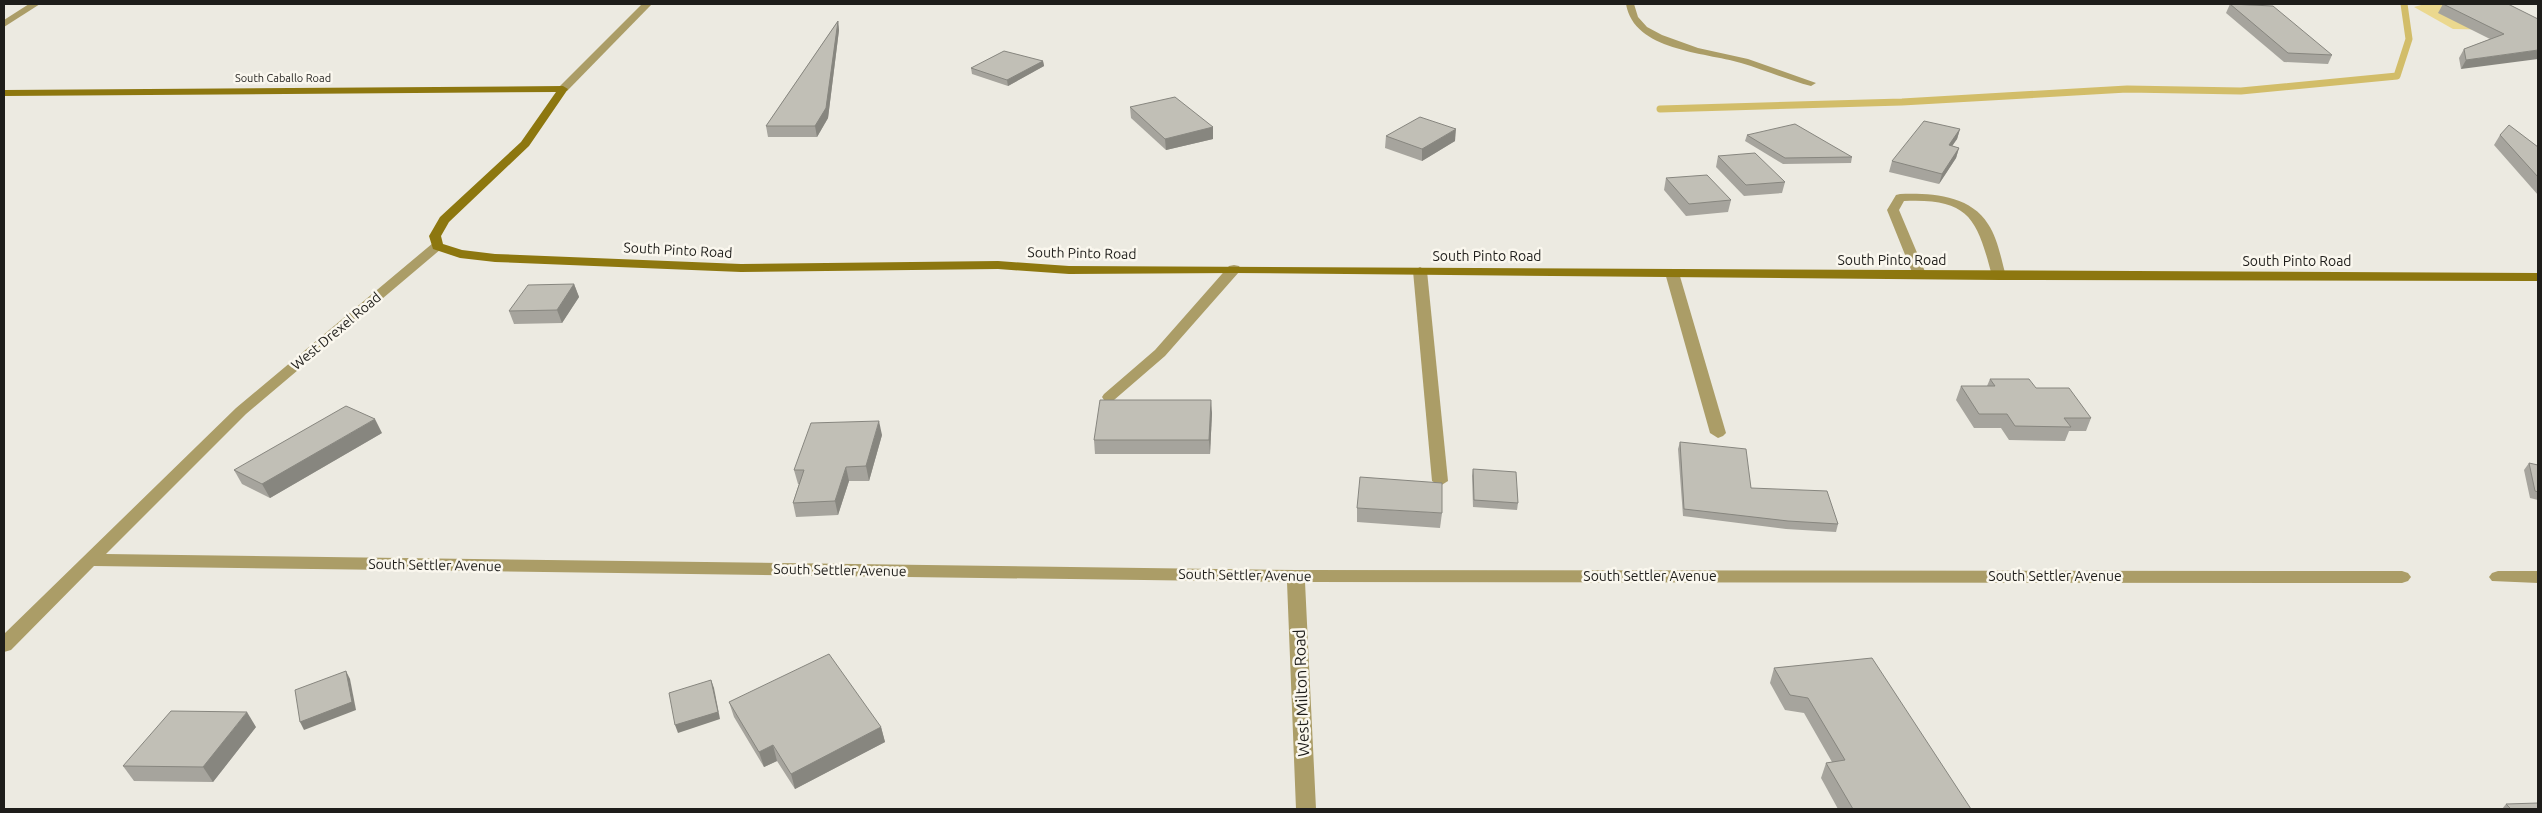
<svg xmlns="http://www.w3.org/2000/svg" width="2542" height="813" font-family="Ubuntu,sans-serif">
<rect width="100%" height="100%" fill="#eceae1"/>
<!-- green -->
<path fill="#ebd88e" d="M2425,4H2460L2507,30L2453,29L2414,7Z"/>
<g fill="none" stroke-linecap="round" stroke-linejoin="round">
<!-- stream -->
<path stroke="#d2bd69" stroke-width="7" d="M1660,109L1902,102L2127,89L2241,91L2397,76L2409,39L2404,4"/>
<!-- lane -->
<g fill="#ab9d67" fill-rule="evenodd">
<path d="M1626,4H1634L1638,17L1647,27L1662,35L1698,48L1748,59L1816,83L1811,86C1787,80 1765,70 1741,63C1704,52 1634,51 1626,4Z"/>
<path d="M1900,194C1931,193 1970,195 1988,224C1998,239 2001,259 2006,276L2004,279L1999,280L1992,276C1977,219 1970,198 1904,201L1899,210L1926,274L1924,277H1914L1887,210L1896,195Z"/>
<path d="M1234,265L1239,266L1241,269L1239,272L1165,356L1114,400H1104L1102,397L1104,394L1155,350L1229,266Z"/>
<path d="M1420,267L1427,271L1448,481L1440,486L1432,481L1413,271Z"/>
<path d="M1672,269L1679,273L1726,433L1723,436L1718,438L1710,433L1665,273Z"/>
</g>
<!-- street -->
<g fill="#ab9d67" fill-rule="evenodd">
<path d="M29,4H40L4,27V20Z"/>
<path d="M642,4H652L567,91H559V87Z"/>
<path d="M437,242L441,243L443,246L441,249L246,414L106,554L1296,570L2402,571L2408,573L2411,577L2408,581L2402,583L1305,582L1316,809H1296L1287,582L94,566L11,650L4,652V634L236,408L433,243Z"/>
<path d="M2498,571H2538V583L2492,581L2489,577L2492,573Z"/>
</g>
<!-- secondary -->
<path fill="#8d770f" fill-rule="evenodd" d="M563,86L568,89L529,146L449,222L441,236L443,244L462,250L495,254L741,264L998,261L1069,266L2538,273V281L1999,280L1234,273L1069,274L998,269L741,272L495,262L460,258L433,249L429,236L440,217L521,142L556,92L4,96V90Z"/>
</g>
<!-- wall -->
<g fill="#a6a49d">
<path d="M2230,4L2332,55L2328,64L2284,62L2226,13Z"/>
<path d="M2443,4L2538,19L2461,69L2459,58L2464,49L2490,39L2438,13Z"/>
<path d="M838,21L839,30L828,118L817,137H768L766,126Z"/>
<path d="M1043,61L1044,66L1008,86L972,74L971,68Z"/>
<path d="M1130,107L1213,127V139L1166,150L1131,118Z"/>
<path d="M1960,129L1957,139L1952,146L1959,148L1956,158L1939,184L1889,172L1892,161Z"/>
<path d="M1747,135L1852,157L1851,163L1783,164L1745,141Z"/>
<path d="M2500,135L2538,147V195L2494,145Z"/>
<path d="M1386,136L1455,141L1422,161L1385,148Z"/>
<path d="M1718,156L1785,182L1782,193L1744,196L1716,167Z"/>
<path d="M1666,178L1731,200L1728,212L1686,216L1664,190Z"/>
<path d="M574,284L579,297L562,323L514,324L509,311Z"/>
<path d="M1990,379L2036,388L2091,418L2086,431H2069L2065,441L2009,440L2001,428H1974L1956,400L1961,386H1987Z"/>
<path d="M1212,413L1210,454H1095L1094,440Z"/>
<path d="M382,433L270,498L242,484L234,470Z"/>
<path d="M882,435L869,481H849L838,515L796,517L793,503L799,484H798L794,470Z"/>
<path d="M1680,442L1751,488L1838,524L1836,532L1786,529L1683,516L1678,449Z"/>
<path d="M2529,463L2537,465L2538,463V500L2530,498L2524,470Z"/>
<path d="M1473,469L1518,503L1517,510L1473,507L1472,476Z"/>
<path d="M1357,508L1442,513L1440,528L1357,522Z"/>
<path d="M1774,668L1971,809H1838L1821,778L1826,763L1832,762L1804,713L1785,710L1770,683Z"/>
<path d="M729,702L881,727L885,742L795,789L777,761L764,767L734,717Z"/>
<path d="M256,727L213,782L134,781L123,766Z"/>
<path d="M2506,804L2538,809H2502Z"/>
</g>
<!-- shaded-wall -->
<g fill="#87867f">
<path d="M838,21L839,30L828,118L817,137L815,126Z"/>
<path d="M2538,50V59L2461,69L2466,60Z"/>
<path d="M1043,61L1044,66L1008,86L1007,80Z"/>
<path d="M1213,127V139L1166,150L1165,139Z"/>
<path d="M1456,129L1455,141L1422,161V149Z"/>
<path d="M1960,129L1957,139L1945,156L1949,145Z"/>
<path d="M1959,148L1956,158L1939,184L1942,174Z"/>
<path d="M574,284L579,297L562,323L557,310Z"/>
<path d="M1211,400L1212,413L1210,454L1209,440Z"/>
<path d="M375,419L382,433L270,498L262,484Z"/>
<path d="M879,421L882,435L869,481L866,466Z"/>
<path d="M846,467L849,481L838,515L835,501Z"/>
<path d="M346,671L350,679L356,710L304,730L300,722Z"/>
<path d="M711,680L714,688L720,719L678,733L675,725Z"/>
<path d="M247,712L256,727L213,782L203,767Z"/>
<path d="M881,727L885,742L795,789L791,774Z"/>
<path d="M773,745L777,761L764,767L759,752Z"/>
</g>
<!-- building -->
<g fill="#c1bfb6" stroke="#87867f">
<path d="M2230,4L2273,6L2332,55L2288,53Z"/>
<path d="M2443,4H2508L2538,19V50L2466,60L2464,49L2504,34Z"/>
<path d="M838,21L826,108L815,126H766Z"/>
<path d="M1004,51L1043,61L1007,80L971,68Z"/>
<path d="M1175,97L1213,127L1165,139L1130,107Z"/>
<path d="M1420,117L1456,129L1422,149L1386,136Z"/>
<path d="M1924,121L1960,129L1949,145L1959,148L1942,174L1892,161Z"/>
<path d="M1795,124L1852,157L1785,158L1747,135Z"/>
<path d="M2509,125L2538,147V177L2500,135Z"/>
<path d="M1755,153L1785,182L1746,185L1718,156Z"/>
<path d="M1707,175L1731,200L1689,204L1666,178Z"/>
<path d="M574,284L557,310L509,311L528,285Z"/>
<path d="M1990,379H2029L2036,388H2069L2091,418H2064L2071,427L2015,426L2007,414H1979L1961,386H1995Z"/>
<path d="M1100,400H1211L1209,440H1094Z"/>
<path d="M346,406L375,419L262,484L234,470Z"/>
<path d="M879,421L866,466L846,467L835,501L793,503L804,470H794L811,423Z"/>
<path d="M1680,442L1746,449L1751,488L1827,491L1838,524L1788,521L1684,509Z"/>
<path d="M2529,463L2538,465V492L2535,491Z"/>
<path d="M1473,469L1516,472L1518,503L1474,500Z"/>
<path d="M1360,477L1442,483V513L1357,508Z"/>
<path d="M829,654L881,727L791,774L773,745L759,752L729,702Z"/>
<path d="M1872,658L1971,809H1853L1826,763L1845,760L1808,698L1790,695L1774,668Z"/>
<path d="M346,671L352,702L300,722L295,690Z"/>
<path d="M711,680L718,712L675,725L669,693Z"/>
<path d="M171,711L247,712L203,767L123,766Z"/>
<path d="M2538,803V809H2511L2506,804Z"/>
</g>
<g text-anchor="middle" stroke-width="5" stroke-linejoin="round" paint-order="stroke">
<!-- far-street labels -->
<g font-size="11" fill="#1e1d1a" stroke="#faf7ee">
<text x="283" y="82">South Caballo Road</text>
</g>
<!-- street labels -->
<g font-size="14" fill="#1e1d1a" stroke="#faf7ee">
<text transform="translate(678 250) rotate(3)" y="5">South Pinto Road</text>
<text transform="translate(1082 253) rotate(1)" y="5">South Pinto Road</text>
<text x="1487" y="261">South Pinto Road</text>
<text x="1892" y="265">South Pinto Road</text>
<text x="2297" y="266">South Pinto Road</text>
<text transform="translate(336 331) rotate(-40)" y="5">West Drexel Road</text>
<text transform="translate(435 565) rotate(1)" y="5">South Settler Avenue</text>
<text transform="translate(840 570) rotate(1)" y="5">South Settler Avenue</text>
<text transform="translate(1245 575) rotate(1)" y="5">South Settler Avenue</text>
<text x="1650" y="581">South Settler Avenue</text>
<text x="2055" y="581">South Settler Avenue</text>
</g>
<!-- near-street labels -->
<g font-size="16" fill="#1e1d1a" stroke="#faf7ee">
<text transform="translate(1301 693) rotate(-92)" y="6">West Milton Road</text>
</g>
</g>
<!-- border -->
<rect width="2542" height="813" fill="none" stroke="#1e1d1a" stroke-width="10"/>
</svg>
